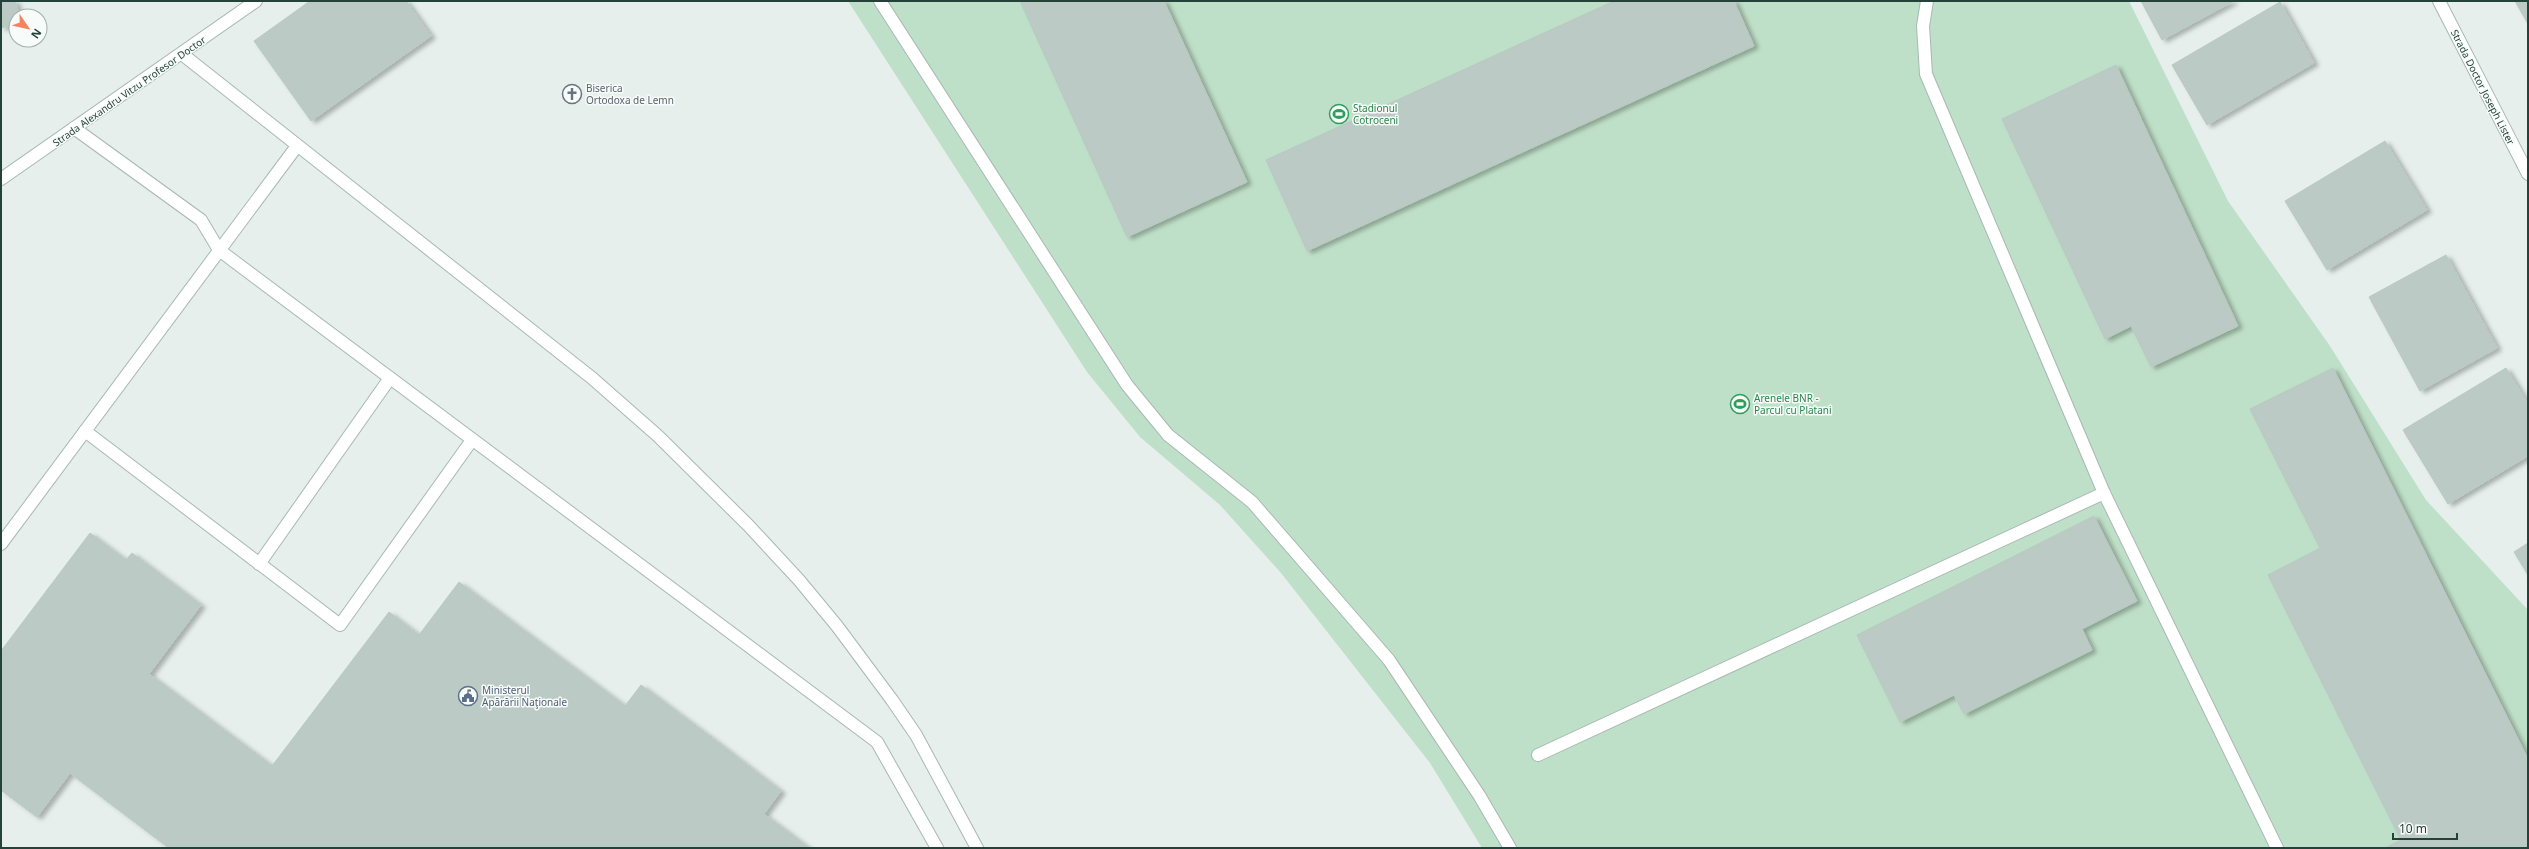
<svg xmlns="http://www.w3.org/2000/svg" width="2529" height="849" font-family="'Noto Sans',sans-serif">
<defs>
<filter id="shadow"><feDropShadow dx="4.5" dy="2.5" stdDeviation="2" flood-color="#0004"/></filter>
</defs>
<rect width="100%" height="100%" fill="#e6efeb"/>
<!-- green -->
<path fill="#bfe0c8" d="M848,1H2129L2228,201L2330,346L2426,500L2528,610V848H1482L1430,763L1281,573L1220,505L1140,437L1087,372Z"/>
<!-- building -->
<g fill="#bbcac4" stroke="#b8c9c2" filter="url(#shadow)">
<path d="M1,1H15L20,16H16V24L1,28Z"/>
<path d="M310,1H406L431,36L311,121L254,41Z"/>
<path d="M1020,1H1164L1247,182L1127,237Z"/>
<path d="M1614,1H1734L1754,46L1307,251L1266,160Z"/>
<path d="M2141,1H2234L2162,40Z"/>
<path d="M2515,1H2528V24Z"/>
<path d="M2280,2L2314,63L2207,125L2172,65Z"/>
<path d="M2116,65L2238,326L2151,367L2131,326L2105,339L2002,119Z"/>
<path d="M2385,141L2427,210L2327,270L2285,201Z"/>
<path d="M2446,255L2497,348L2420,391L2369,297Z"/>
<path d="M2333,368L2528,759V848H2385L2401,840L2268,575L2320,548L2250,409Z"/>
<path d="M2506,368L2528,404V456L2448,504L2403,430Z"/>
<path d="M2094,516L2137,601L2082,629L2092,650L1964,714L1954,695L1900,722L1857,635Z"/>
<path d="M90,533L126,560L132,553L201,605L149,674L272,766L389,612L419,635L459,582L625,706L641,685L712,738L781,791L764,814L809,848H169L70,773L37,817L1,790V651Z"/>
<path d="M2528,543V575L2514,552Z"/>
</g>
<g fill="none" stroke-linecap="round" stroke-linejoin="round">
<!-- minor casing -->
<g stroke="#a8b8b2" stroke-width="14">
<g id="minor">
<path d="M880,1L1127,385L1168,435L1252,502L1389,660L1479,795L1510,848"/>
<path d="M1927,1L1923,26L1926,74L2104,493L2277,848"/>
<path d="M2439,1L2528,174"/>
<path d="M182,54L592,378L658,436L748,525L799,580L837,626L892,700L916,735L977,848"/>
<path d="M74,128L201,220L219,250L877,742L937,848"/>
<path d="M1,179L256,1"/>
<path d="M85,431L340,625L472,440"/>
<path d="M1,544L297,146"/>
<path d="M259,564L390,378"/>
<path d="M1538,755L2104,493"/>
</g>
</g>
<!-- minor -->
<use href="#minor" stroke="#fff" stroke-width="12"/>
</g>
<!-- icons -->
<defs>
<g id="church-ring" transform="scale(1)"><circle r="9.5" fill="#f7fbf9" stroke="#6b7280" stroke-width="1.5"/><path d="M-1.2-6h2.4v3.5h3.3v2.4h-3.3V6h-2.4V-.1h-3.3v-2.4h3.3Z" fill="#6b7280"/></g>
<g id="stadium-ring" transform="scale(1)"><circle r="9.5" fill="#f7fbf9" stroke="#2e9e5b" stroke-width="1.5"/><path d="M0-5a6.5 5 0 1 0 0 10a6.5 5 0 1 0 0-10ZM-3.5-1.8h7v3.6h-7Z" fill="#2e9e5b"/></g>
<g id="civic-ring" transform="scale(1)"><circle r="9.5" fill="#f7fbf9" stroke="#5c6f8a" stroke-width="1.5"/><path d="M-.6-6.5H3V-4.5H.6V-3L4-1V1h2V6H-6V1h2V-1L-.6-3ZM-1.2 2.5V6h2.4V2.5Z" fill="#5c6f8a"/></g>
</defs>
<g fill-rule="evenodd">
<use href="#church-ring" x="572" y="94"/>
<use href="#stadium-ring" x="1339" y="114"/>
<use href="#stadium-ring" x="1740" y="404"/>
<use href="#civic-ring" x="468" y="696"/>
</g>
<g text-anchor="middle" stroke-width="3" stroke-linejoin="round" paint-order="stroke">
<!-- street labels -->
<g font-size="10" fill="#24423a" stroke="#f7fbf9">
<text transform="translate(2483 87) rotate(63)" y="4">Strada Doctor Joseph Lister</text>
<text transform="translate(129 91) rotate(-35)" y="4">Strada Alexandru Vitzu Profesor Doctor</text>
</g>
<!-- worship labels -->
<g font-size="10" fill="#5b616d" stroke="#f7fbf9" text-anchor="start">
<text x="586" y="92">Biserica<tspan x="586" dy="12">Ortodoxa de Lemn</tspan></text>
</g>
<!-- leisure labels -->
<g font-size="10" fill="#27864d" stroke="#f7fbf9" text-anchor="start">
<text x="1353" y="112">Stadionul<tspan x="1353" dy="12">Cotroceni</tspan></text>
<text x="1754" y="402">Arenele BNR -<tspan x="1754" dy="12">Parcul cu Platani</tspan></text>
</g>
<!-- service labels -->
<g font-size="10" fill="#4e5e75" stroke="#f7fbf9" text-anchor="start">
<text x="482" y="694">Ministerul<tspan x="482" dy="12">Apărării Naţionale</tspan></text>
</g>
</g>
<!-- border -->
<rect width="2529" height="849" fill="none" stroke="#24423a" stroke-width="4"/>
<!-- north arrow -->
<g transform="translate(28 28) rotate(124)"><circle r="19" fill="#f7fbf9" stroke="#a3b1ad"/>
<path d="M0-3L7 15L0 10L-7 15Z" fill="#f4845f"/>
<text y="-6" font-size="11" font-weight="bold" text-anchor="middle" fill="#24423a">N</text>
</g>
<!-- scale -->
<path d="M2393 833v6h64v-6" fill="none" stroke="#24423a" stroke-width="2"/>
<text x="2399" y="833" font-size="12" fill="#24423a" stroke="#f7fbf9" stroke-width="3" paint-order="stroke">10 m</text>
</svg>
